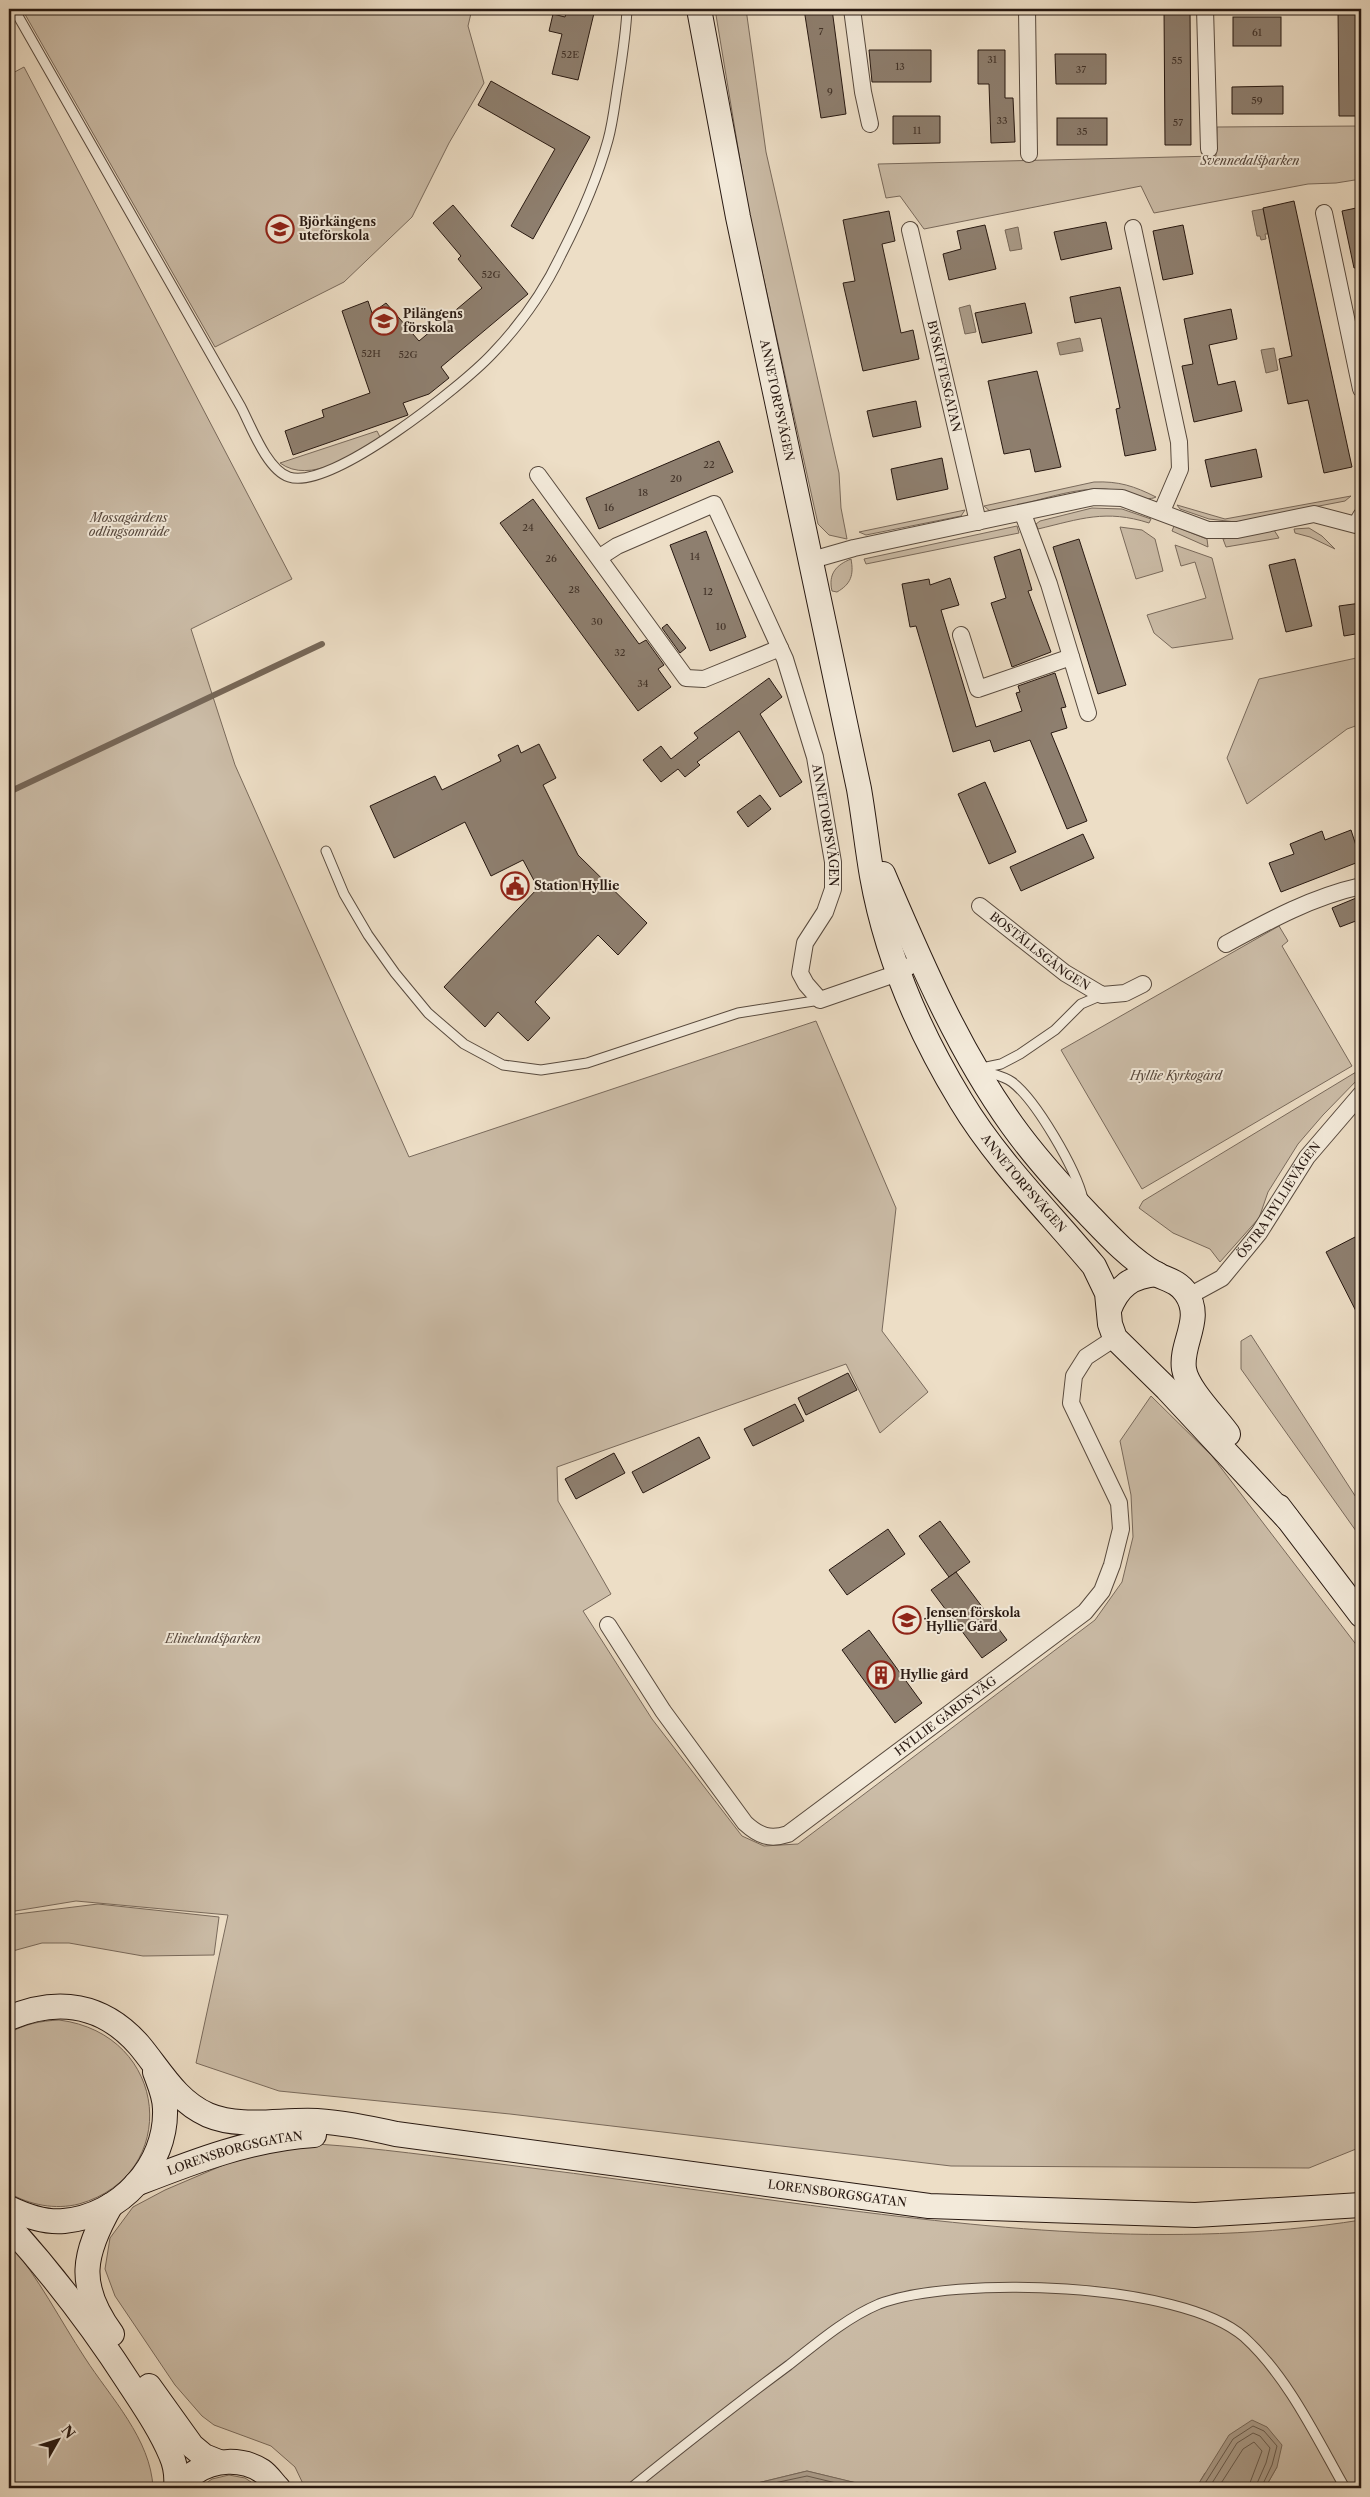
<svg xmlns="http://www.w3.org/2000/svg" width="1370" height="2497" font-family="'Libre Caslon Text',serif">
<rect width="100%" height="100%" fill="#eddec6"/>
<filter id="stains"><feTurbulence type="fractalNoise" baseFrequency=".004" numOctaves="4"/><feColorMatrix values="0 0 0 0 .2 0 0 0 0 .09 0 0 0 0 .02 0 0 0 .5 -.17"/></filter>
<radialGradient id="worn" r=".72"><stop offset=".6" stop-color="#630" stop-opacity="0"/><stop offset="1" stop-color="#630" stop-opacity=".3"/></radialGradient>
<!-- green -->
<g fill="#cbbca7" stroke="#796a5c">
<path d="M22,9H472L468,26L484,83L449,143L412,217L344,282L215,347Z"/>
<path d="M715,9H746L766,152L839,473L841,508L847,539L829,535L818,524L748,208Z"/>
<path d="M24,67L292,579L191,629L235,765L409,1157L816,1021L896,1208L882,1331L928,1392L880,1433L846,1364L557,1467L558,1501L611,1594L583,1611L652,1719L742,1836L764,1846L798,1844L1095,1620L1122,1582L1133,1537L1131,1495L1120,1441L1151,1396L1212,1456L1361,1651V2147L1309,2168L951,2166L510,2114L279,2091L196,2063L228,1915L76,1901L9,1912V75Z"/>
<path d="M1361,126V179L1336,183L1308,184L1154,213L1141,186L924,229L900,196L886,198L878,164L1216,156L1217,127Z"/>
<path d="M377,431L380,437C355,454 310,485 280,463Z"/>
<path d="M1094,482C1119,481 1134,486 1156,497C1146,503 1119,490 1105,489C1072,487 1024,505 992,513L984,506Z"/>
<path d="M1351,496L1345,501L1236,522L1209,519L1180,509L1177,505L1225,519Z"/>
<path d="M1092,508L1122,509L1151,519L1149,523C1106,509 1080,519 1038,529L1036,524L1040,521Z"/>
<path d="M965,510L961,516L866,535L859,532Z"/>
<path d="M1017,526L1019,533L866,564L864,559Z"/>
<path d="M1174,526L1207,539L1208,547L1172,531Z"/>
<path d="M1120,527L1142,530L1155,539L1163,571L1136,579Z"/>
<path d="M1309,528L1322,536L1335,549L1310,537L1295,533L1294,529Z"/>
<path d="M1274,530L1279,538L1226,547L1223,539Z"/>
<path d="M1175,545L1212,558L1233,639L1172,648L1154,633L1147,615L1206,598L1195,562L1181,566Z"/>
<path d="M851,559C854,575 851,584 837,592L832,591C828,574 836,565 851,559Z"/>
<path d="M1361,657V724L1347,729L1247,804L1227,758L1259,679Z"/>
<path d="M1279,926L1288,941L1282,946L1352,1066L1142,1189L1061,1050Z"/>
<path d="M1361,1069V1076L1323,1115L1298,1144L1268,1192L1259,1218L1220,1262L1210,1249L1173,1233L1139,1208L1143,1201Z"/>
<path d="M1251,1335L1361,1505V1538L1241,1369V1341Z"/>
<path d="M98,1904L219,1917L214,1955L143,1956L69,1943H42L9,1952V1915Z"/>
<path d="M59,2020C170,2034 182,2175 79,2204C55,2210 30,2205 9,2193V2033C25,2024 40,2021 59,2020Z"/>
<path d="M317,2144C378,2148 439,2157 500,2164C598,2176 696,2190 793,2203C981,2228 1173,2250 1361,2220V2488H1265L1277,2467L1205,2473L1196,2488H867L860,2484L807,2471L737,2488H305L295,2467L271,2446L214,2425L202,2416L175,2385L115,2296L105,2269L110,2238L133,2207L165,2190L240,2158Z"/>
<path d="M9,2243C39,2278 60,2320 85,2358C110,2397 151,2439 153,2488H9Z"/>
<path d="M229,2475L245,2478L260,2488H199L212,2479Z"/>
</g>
<!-- water -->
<g fill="#aa9b88" stroke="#766758">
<path d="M1263,209L1268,234H1265L1266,239L1261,240L1260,236H1257L1252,211Z"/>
<path d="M1018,227L1022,249L1010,251L1005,230Z"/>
<path d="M970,305L976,332L965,334L959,308Z"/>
<path d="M1080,338L1083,351L1060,355L1057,343Z"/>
<path d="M1274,348L1278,370L1266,373L1261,350Z"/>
<path d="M1252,2420L1267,2427L1282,2445L1277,2467L1265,2488H1196L1229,2435Z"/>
<path d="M807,2471L861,2484L867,2488H737Z"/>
</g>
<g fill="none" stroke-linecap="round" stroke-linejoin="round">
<!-- shore -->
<g stroke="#685a4c" stroke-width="1">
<path d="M751,2488L807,2476L857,2488"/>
<path d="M780,2488L807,2482L831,2488"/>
<path d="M1202,2488L1233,2439L1253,2426L1264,2431L1277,2446L1272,2465L1261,2488"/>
<path d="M1209,2488L1237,2443L1253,2433L1260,2436L1270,2448L1266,2463L1255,2488"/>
<path d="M1218,2488L1243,2449L1254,2442L1262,2451L1248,2488"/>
</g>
<!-- stream -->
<path stroke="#766758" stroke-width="6" d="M9,792L322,644"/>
</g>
<!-- building -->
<g fill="#8e7f6f" stroke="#271811">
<path d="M567,9H595L578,80L552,74L562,34L549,31L553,14L565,17Z"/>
<path d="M804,9H832L846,114L821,118Z"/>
<path d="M1164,9H1190L1191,145H1165Z"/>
<path d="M1338,9H1361V116H1339Z"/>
<rect x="1233" y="17" width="48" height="29"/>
<path d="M869,50H931V82H872Z"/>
<path d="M978,50H1005V98H1013L1015,142L991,143L989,84H978Z"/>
<path d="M1055,54H1106V84H1056Z"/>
<path d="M491,81L590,137L533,239L511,226L555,149L478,105Z"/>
<path d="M1283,86V114H1232V87Z"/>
<path d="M893,116H940V143L893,144Z"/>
<rect x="1057" y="118" width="50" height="27"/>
<path d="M1294,201L1352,467L1324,473L1308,400L1288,404L1279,359L1292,356L1263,208Z"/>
<path d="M453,205L528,294L441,367L449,378L429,394L403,403L408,415L293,455L285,431L324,417L322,410L370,393L342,311L368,301L372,313L386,303L419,341L482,288L458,259L461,256L433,223Z"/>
<path d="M1361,207V267L1354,268L1342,211Z"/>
<path d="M889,211L895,241L882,244L901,333L913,330L919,359L863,371L843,283L855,281L843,220Z"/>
<path d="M1106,222L1112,249L1061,260L1054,232Z"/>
<path d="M985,225L996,269L949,280L943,254L961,249L957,231Z"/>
<path d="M1183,225L1193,274L1163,280L1153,231Z"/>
<path d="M1120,287L1156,450L1125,456L1116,409L1120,408L1101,318L1075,323L1070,297Z"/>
<path d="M1025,303L1032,333L982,343L975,313Z"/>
<path d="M1231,309L1237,339L1209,345L1218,385L1235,381L1242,411L1194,422L1182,366L1193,364L1184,319Z"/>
<path d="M1037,371L1061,467L1035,472L1030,449L1004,454L988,381Z"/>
<path d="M916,401L921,427L873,437L867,411Z"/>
<path d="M719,441L733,472L599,529L586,498Z"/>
<path d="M1256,449L1262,477L1211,487L1205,460Z"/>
<path d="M942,458L948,489L897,500L891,469Z"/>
<path d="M533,499L639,644L646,640L664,665L658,669L671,687L638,711L500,523Z"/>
<path d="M706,531L746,637L710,651L670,545Z"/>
<path d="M1079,539L1126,685L1098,694L1053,547Z"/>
<path d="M1020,549L1032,590L1028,591L1051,652L1012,667L991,603L1006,598L994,557Z"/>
<path d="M1295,559L1312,626L1286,632L1269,565Z"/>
<path d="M950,578L959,605L941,610L976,727L1022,711L1016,693L1020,692L1018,686L1055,673L1066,707L1061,708L1067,728L1051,733L1087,821L1067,829L1030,740L994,752L990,740L953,752L916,626L910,627L902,584L929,579L930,585Z"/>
<path d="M1361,603V633L1344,636L1339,606Z"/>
<path d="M667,624L686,648L680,653L662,628Z"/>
<path d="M769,678L782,697L760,714L802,782L780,797L739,731L697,762L700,765L685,777L678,769L661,782L643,760L661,746L671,759L698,738L694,733Z"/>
<path d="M539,744L556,778L543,785L578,855L647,923L618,955L598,935L535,1002L550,1018L528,1041L498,1012L485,1027L444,987L538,888L523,860L491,876L465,822L394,858L370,806L435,776L442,790L501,761L498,755L518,745L521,753Z"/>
<path d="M985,782L1016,852L989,864L958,794Z"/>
<path d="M760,795L771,809L748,827L737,812Z"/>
<path d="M1351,830L1361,861L1281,892L1269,863L1294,854L1290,844L1322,831L1325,840Z"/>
<path d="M1083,834L1094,858L1021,891L1010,867Z"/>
<path d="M1361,896V919L1340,927L1332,908Z"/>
<path d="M1357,1236L1361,1245V1321L1326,1252Z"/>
<path d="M848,1373L857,1390L806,1415L798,1398Z"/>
<path d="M795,1404L804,1421L753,1446L744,1429Z"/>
<path d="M699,1437L710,1458L643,1493L632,1472Z"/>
<path d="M614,1453L625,1473L576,1499L565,1479Z"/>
<path d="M940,1521L970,1562L949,1577L919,1536Z"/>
<path d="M888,1529L905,1554L847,1595L829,1570Z"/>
<path d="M956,1572L1007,1640L982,1658L931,1590Z"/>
<path d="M869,1630L922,1703L895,1723L842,1650Z"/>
</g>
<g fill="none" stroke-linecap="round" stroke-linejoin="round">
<!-- lane casing -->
<g stroke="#584a3e" stroke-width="11">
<g id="lane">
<path d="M14,9L241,407C251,426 267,470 289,477C331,491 463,385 492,354C519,326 544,291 561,255C580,218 597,180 608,140C613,122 615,102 618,84C622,58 626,34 627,9"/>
<path d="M326,851L344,894L368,935L395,973L428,1013L464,1044L503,1065L541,1070L587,1063L738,1013L820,1000"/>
<path d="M977,1069L1001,1064L1020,1054L1055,1030L1081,1004L1102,995"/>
<path d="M983,1071C992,1074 1004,1076 1012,1082C1036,1100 1076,1169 1083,1199"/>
<path d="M631,2488C683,2446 735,2405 789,2365C817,2343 846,2318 879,2304C954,2275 1182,2282 1244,2337C1288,2377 1316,2437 1345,2488"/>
</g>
</g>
<!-- street casing -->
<g stroke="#584a3e" stroke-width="18">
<g id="street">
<path d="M852,9L863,92L870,124"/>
<path d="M1027,9L1029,154"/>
<path d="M1205,9L1209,149"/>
<path d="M1324,213L1361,389"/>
<path d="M1133,228L1179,442L1180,469L1162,511"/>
<path id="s1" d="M910,230L978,522"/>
<path d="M538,475L686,678L704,679L780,648"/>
<path d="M1023,514L1049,584L1088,713"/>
<path id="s2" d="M600,557L617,546L714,504L785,659L815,757L833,862V889L825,912L805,943L800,973L806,984L820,1000L898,973L920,960"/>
<path d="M812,560L854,548L1094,497L1122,498L1208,530H1237L1314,514L1356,525L1361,516"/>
<path d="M961,635L978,689L1071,657"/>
<path id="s3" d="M980,906L1065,973L1102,995L1125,993L1143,984"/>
<path d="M1226,944C1270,920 1312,897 1361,886"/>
<path id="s4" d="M1189,1296L1222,1278L1259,1233L1307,1157L1361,1094"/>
<path id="s5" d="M608,1625L663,1711L745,1823C759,1836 770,1840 788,1834L1085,1612L1102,1591L1112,1565L1121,1529L1119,1503L1071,1403L1074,1376L1086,1357L1115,1338"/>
</g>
</g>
<!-- secondary casing -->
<g stroke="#271811" stroke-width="26">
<g id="secondary">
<path id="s6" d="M699,9L738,217L859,789C864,818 867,847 872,876C886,955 919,1032 961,1101C997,1161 1049,1212 1094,1266L1107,1293L1110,1324L1115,1338L1167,1389L1287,1518"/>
<path d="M883,874C920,960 957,1048 1012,1125C1032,1153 1064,1189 1088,1214C1108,1235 1130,1259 1156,1274C1167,1280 1178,1281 1186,1293C1204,1319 1180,1343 1184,1369C1187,1389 1216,1417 1228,1434"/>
<path d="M1109,1310C1118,1286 1132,1276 1157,1274"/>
<path d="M1279,1507L1361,1615"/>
<path id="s7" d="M9,2018C58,1997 103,2004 139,2045C160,2070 176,2101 208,2115C241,2129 282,2119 317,2121C344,2123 370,2128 396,2134L929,2206L1195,2215L1361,2205"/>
<path id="s8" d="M136,2184C195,2161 251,2139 314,2135"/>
<path d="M111,2205C83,2254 76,2285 112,2334"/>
<path d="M9,2208C26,2216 45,2223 64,2221C120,2216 167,2165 165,2109C165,2096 159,2083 155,2072"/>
<path d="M9,2226C53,2275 93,2327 129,2383C144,2406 160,2429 171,2455C176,2466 177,2477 176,2488"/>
<path d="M149,2386L192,2446L204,2456L219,2462"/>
<path d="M182,2488C186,2483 190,2476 194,2473C214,2459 242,2458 262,2471C268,2475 273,2483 278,2488"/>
</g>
</g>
<!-- lane -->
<use href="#lane" stroke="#f3eada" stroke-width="9"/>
<!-- street -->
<use href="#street" stroke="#f3eada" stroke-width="16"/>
<!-- secondary -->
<use href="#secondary" stroke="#f3eada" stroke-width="24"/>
</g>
<!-- icons -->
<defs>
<g id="school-ring" transform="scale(1.4375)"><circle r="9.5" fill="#f3eada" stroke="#8f2418" stroke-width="1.5"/><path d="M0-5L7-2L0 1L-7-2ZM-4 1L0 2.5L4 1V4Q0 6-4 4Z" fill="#8f2418"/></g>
<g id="civic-ring" transform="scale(1.4375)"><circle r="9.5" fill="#f3eada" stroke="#8f2418" stroke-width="1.5"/><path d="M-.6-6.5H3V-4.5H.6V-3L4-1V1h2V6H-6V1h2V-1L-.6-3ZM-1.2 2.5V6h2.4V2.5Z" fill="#8f2418"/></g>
<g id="building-ring" transform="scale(1.4375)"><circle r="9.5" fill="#f3eada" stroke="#8f2418" stroke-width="1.5"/><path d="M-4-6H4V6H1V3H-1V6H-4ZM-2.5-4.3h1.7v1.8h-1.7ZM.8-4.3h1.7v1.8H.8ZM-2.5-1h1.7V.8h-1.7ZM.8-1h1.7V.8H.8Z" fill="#8f2418"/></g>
</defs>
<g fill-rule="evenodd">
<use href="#school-ring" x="280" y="229"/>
<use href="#school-ring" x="384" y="321"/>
<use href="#civic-ring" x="515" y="886"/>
<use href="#school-ring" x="907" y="1620"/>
<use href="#building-ring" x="881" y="1675"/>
</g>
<g text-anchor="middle" stroke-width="4" stroke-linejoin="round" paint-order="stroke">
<!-- number labels -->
<g font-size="10" fill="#413228">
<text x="821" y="35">7</text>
<text x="1257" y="36">61</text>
<text x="570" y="58">52E</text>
<text x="992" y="63">31</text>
<text x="1177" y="64">55</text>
<text x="900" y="70">13</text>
<text x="1081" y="73">37</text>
<text x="830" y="95">9</text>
<text x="1257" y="104">59</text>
<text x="1002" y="124">33</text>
<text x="1178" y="126">57</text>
<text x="917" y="134">11</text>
<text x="1082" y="135">35</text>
<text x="491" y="278">52G</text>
<text x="371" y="357">52H</text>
<text x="408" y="358">52G</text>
<text x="709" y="468">22</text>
<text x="676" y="482">20</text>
<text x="643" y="496">18</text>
<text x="609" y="511">16</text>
<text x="528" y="531">24</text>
<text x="695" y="560">14</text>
<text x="551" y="562">26</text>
<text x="574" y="593">28</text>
<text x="708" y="595">12</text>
<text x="597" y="625">30</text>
<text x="721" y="630">10</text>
<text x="620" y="656">32</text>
<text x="643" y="687">34</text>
</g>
<!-- park labels -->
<g font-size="12" font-style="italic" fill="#58493e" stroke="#f3eada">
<text x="1250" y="165">Svennedalsparken</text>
<text x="129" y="522">Mossagårdens<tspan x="129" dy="14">odlingsområde</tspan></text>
<text x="1176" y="1080">Hyllie Kyrkogård</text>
<text x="213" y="1643">Elinelundsparken</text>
</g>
<!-- poi labels -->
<g font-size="12" font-weight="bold" fill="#271811" stroke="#f3eada" text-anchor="start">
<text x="299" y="226">Björkängens<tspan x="299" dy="14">uteförskola</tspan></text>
<text x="403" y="318">Pilängens<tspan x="403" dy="14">förskola</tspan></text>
<text x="534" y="890">Station Hyllie</text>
<text x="926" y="1617">Jensen förskola<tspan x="926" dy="14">Hyllie Gård</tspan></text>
<text x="900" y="1679">Hyllie gård</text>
</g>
<!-- street labels -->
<g font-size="12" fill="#271811" stroke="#f3eada">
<text dy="4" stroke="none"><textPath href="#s1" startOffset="150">BYSKIFTESGATAN</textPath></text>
<text dy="4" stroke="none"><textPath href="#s6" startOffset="399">ANNETORPSVÄGEN</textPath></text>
<text dy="4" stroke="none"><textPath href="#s2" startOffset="468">ANNETORPSVÄGEN</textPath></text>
<text dy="4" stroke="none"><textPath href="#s3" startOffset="75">BOSTÄLLSGÅNGEN</textPath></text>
<text dy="4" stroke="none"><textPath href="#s6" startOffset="1231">ANNETORPSVÄGEN</textPath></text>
<text dy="4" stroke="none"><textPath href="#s4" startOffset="134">ÖSTRA HYLLIEVÄGEN</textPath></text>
<text dy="4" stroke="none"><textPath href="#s5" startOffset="485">HYLLIE GÅRDS VÄG</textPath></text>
<text dy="4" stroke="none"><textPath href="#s8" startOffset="104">LORENSBORGSGATAN</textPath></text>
<text dy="4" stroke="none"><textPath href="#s7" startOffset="878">LORENSBORGSGATAN</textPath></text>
</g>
</g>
<!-- margin -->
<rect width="1370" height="2497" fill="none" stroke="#eddec6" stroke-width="30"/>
<rect x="10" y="10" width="1350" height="2477" fill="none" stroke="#271811" stroke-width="2.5"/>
<rect x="15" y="15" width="1340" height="2467" fill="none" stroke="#271811"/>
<!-- north arrow -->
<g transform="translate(58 2440) rotate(51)" stroke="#f3eada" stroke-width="4" paint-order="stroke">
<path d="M0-4L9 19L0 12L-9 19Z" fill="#271811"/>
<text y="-8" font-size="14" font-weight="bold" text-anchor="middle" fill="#271811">N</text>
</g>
<rect width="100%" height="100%" filter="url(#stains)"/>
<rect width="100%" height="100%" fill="url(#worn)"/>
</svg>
